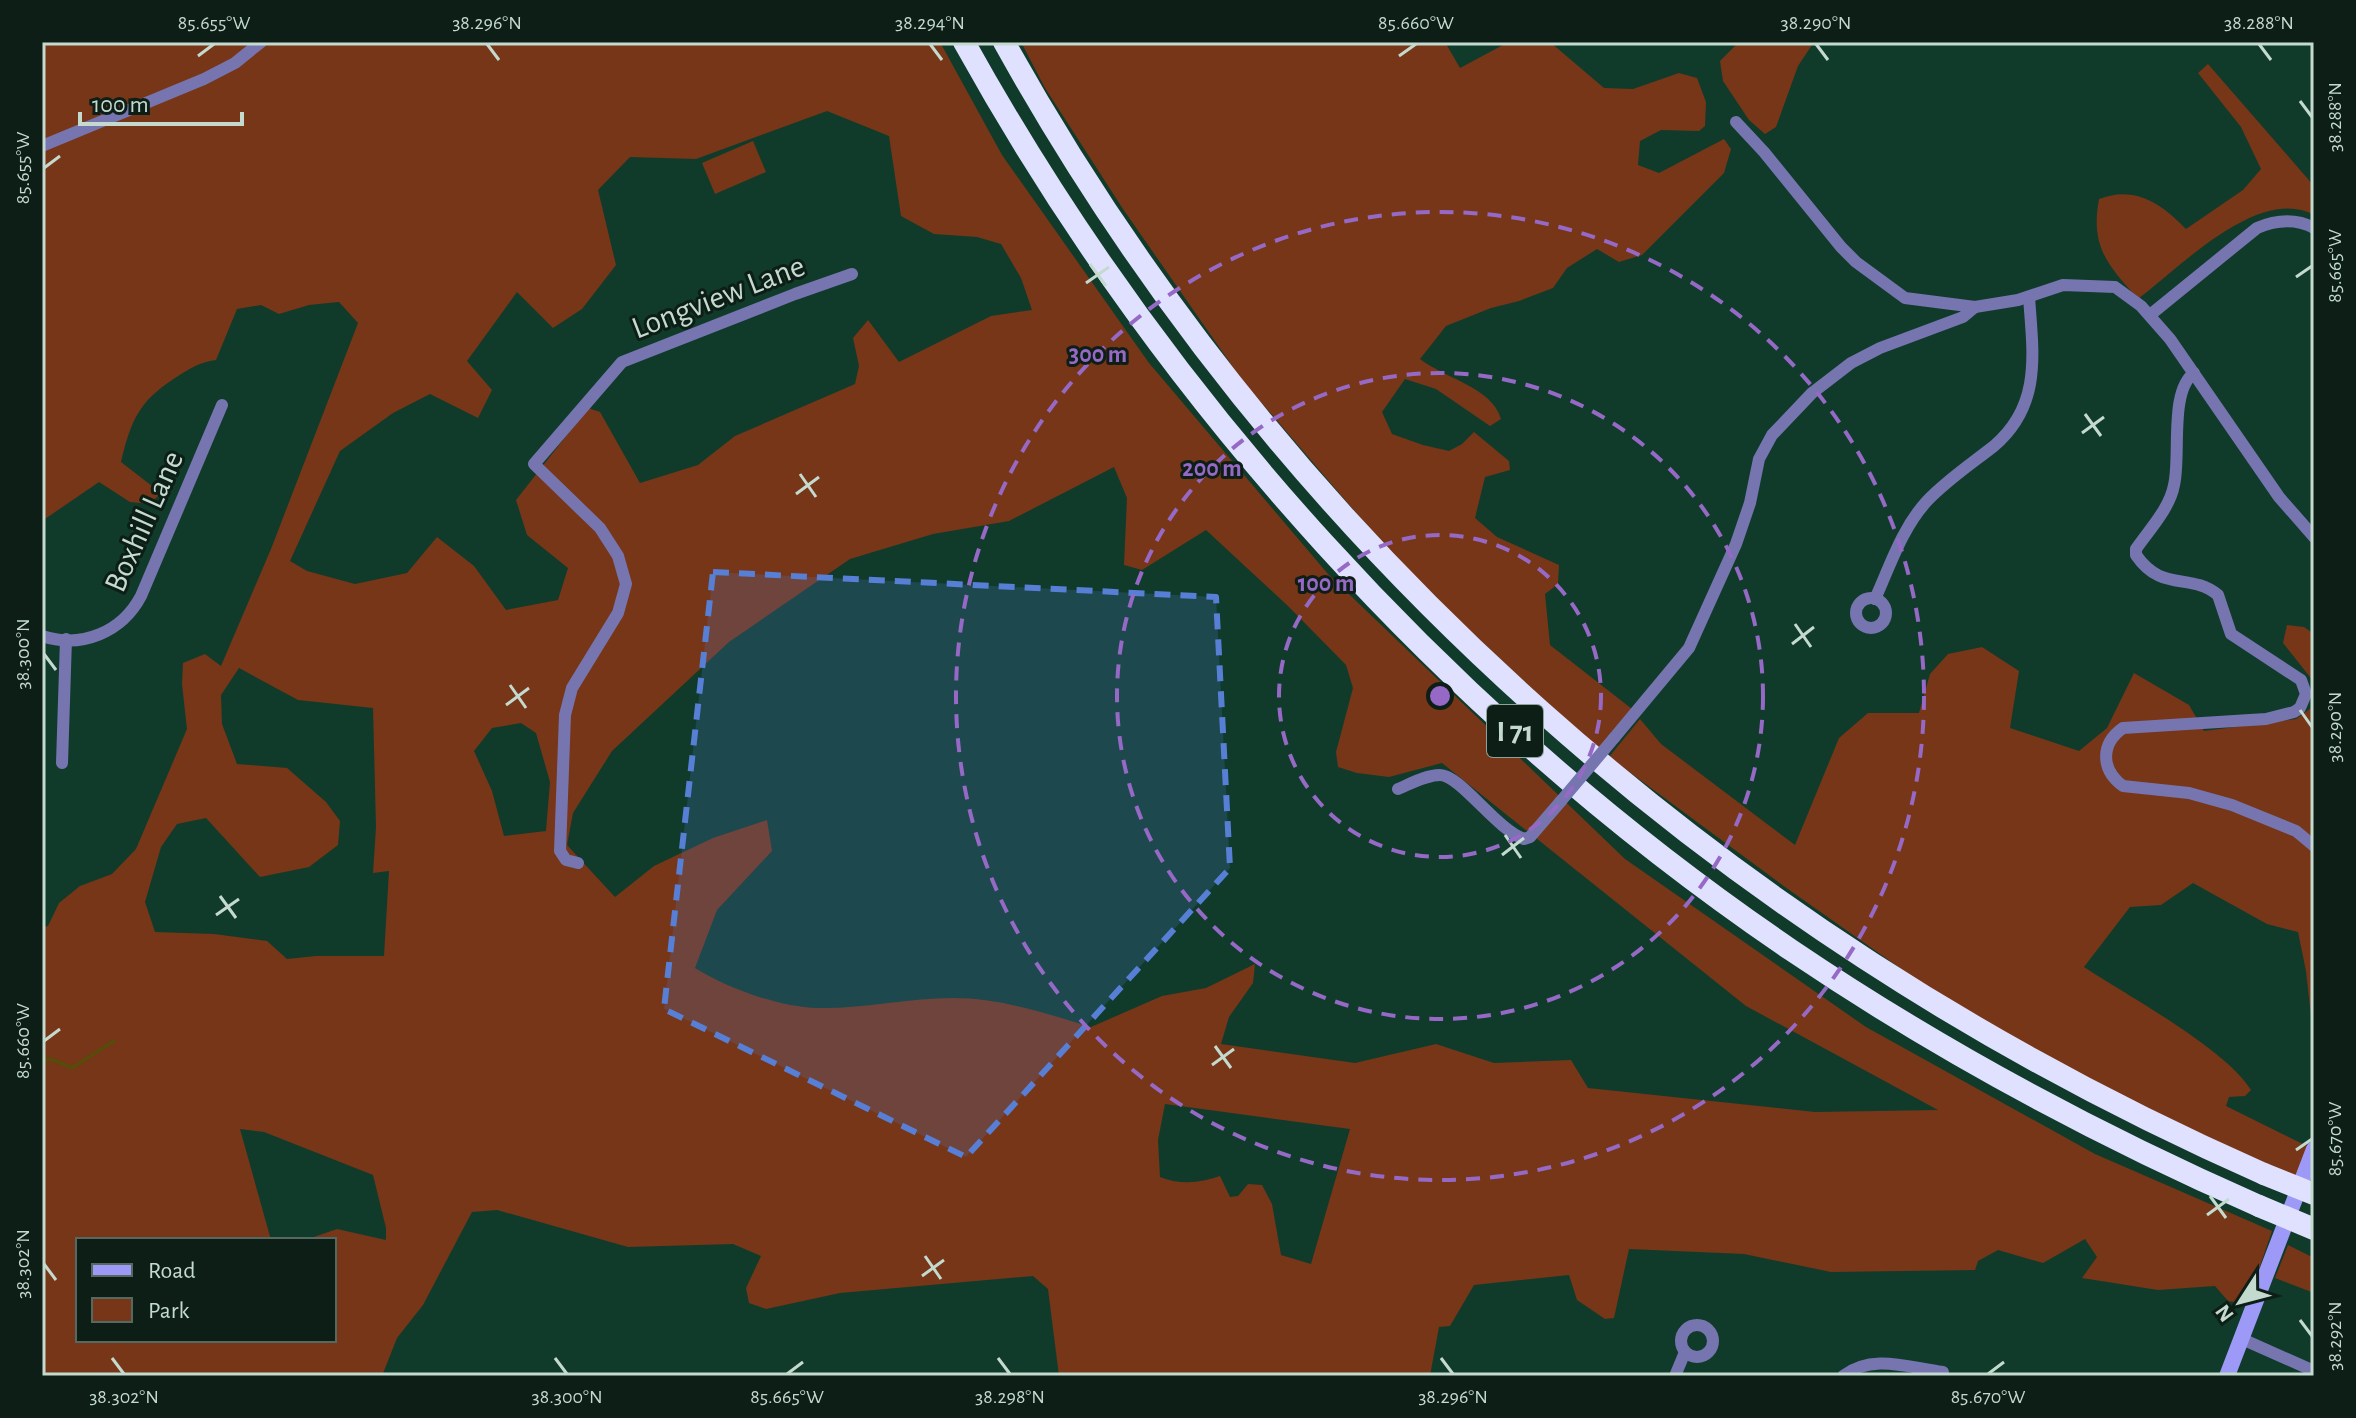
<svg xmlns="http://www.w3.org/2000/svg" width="2356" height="1418" font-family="'Alegreya Sans',sans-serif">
<rect width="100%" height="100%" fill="#103b2b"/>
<!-- green -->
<g fill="#763617" fill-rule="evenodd">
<path d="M42,42H940L1002,155L1149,363L1328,574L1625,859L1866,1027L2095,1154L2272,1231L2247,1304L2228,1301L2215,1286L2158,1290L2082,1278L2097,1257L2085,1239L2043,1263L1998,1250L1978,1261L1975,1270L1831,1272L1744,1254L1629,1249L1614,1318L1605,1319L1577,1300L1569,1275L1474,1285L1450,1326L1439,1327L1430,1376H1059L1048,1289L1033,1276L840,1293L766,1309L749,1303L746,1288L761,1256L733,1244L628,1247L497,1210L472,1212L423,1305L397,1338L382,1376H42V927L48,926L59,903L80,886L112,874L136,849L187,729L182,684L183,663L205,654L221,666L271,549L358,323L339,302L309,305L279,314L261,305L237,309L216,360C199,362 189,369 175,378C138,402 131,421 121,462L161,493L150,504L130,502L99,482L42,521ZM827,111L889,136L901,216L934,234L977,237L1001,244L1021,278L1032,310L991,316L899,362L868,320L853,338L859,366L855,384L735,436L698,465L640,483L600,412L588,408L516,500L527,535L568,568L558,600L506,610L474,566L437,537L407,573L355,584L307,571L290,561L340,451L393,413L430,394L478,418L492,390L467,361L517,292L553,328L582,309L616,265L598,190L630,157L696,159ZM1114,467L1127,498L1124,565L1142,570L1206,530L1289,607L1346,665L1353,688L1336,752L1338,767L1357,773L1389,777L1442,763L1746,1006L1938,1110L1815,1112L1588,1088L1571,1060L1494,1063L1436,1044L1355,1063L1221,1044L1229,1017L1253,983L1255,964L1206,988L1162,996L1091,1027C1045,1013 1001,998 953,998C908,998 862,1009 817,1008C779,1007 727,988 695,968L717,910L772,851L767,820L713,838L654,866L615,897L567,845L573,813L612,751L729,642L850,559L933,534L1009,521ZM239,668L298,700L373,708L376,827L373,873L389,871L384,956H316L287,959L267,941L214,934L155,932L145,902L161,847L177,824L206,818L260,877L309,867L338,845L340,821L326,802L287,768L237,764L222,724L221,695ZM521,723L536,733L550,782L546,831L504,836L492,791L474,751L492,728ZM1165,1104L1350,1129L1311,1264L1281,1255L1272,1204L1262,1185L1248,1184L1238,1196L1230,1197L1220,1176C1201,1183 1179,1185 1160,1177L1158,1140ZM240,1129L264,1132L373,1175L386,1228V1240L337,1229L305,1240H334V1340H78V1240H271Z"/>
<path d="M1021,42H1445L1460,68L1503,45L1550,42L1604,88L1633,89L1679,73L1697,78L1706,102L1705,126L1699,131L1661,130L1640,141L1638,165L1659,173L1724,139L1731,149L1724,173L1642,255L1619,262L1597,249L1567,268L1553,288L1519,301L1491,308L1446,326L1420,359C1444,378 1492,387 1501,419L1490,426L1436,389L1405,379L1382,412L1392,434L1423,445L1449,451L1462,444L1474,432L1509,461L1510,470L1485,477L1475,518L1497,537L1559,565L1558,584L1545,594L1550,645L1632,709L1598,750L1406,571L1242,380L1123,209L1045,88Z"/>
<path d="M1739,42H1814L1798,66L1776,127L1765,134L1749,120L1723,81L1720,61Z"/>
<path d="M2208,64L2314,186V215C2259,185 2179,268 2138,299C2108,265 2090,247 2099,199C2135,185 2162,204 2186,229L2243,190L2261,169L2241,127L2198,73Z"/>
<path d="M753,141L766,172L715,194L702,163Z"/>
<path d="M2287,625L2304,627L2314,634V682L2283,643Z"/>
<path d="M1982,647L2019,671L2010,728L2079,751L2107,728L2134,673L2189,705L2204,731L2296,719L2314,706V1043L2306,971L2298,932L2267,924L2193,883L2161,905L2130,907L2084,967C2128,996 2226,1049 2251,1090L2245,1096L2229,1097L2226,1106L2309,1147L2295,1176L2188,1129L2049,1059L1934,992L1785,887L1609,757L1640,719L1661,744L1795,845L1839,738L1868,713H1919L1930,674L1948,654Z"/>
<path d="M2288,1245L2314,1258V1293L2275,1278Z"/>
</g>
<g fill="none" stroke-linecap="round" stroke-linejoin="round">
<!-- stream -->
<path stroke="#534e09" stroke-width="3" d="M42,1061L51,1059L72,1068L114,1041"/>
<!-- street -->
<g stroke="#7675b0" stroke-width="12">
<path d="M1736,122L1764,152L1841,247L1856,262L1905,298L1975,307L2018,300L2063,285L2115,287L2141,306L2170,339L2279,497L2314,537"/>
<path d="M42,146L204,79L235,63L261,42"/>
<path d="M2150,315L2257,228C2276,220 2295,218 2314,228"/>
<path d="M2194,373C2169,391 2181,457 2174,485C2170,508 2149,530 2136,549V555C2162,593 2190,572 2218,595L2231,634L2301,680L2306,694L2300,708L2294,712L2266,719L2123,728C2100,744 2101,770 2123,786L2189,793L2232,805L2296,831L2314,846"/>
<circle cx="1871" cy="613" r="15"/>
<path d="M1875,599C1890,566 1902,528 1927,501C1947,480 1971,464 1994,446C2042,405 2033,354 2029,297"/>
<path d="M42,636C82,649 122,632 141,596L222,405"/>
<path d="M1614,738L1689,648L1736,544L1750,503L1759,459L1772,435L1812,393L1851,363L1880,348L1963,317L1975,307"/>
<path d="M62,763L66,639"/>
<path d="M1398,789C1410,784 1426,775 1440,775C1460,775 1496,829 1524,839L1530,837L1561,801"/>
<path d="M578,863L566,860L560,851L565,715L572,688L618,613L626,584L618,556L600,528L534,464L622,362L795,294L852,274"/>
<circle cx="1697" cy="1341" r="16"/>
<path d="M2242,1339L2314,1371"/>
<path d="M1675,1376L1685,1352"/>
<path d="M1843,1376C1873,1353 1909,1368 1943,1372"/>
</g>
<!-- secondary -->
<path stroke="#9d99f7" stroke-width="16" d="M2227,1376L2314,1149"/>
<!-- highway -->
<g stroke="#e0e1fe" stroke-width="22">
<path d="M964,42C1163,401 1451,719 1791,950C1939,1050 2095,1134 2259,1206"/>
<path d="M1004,42C1287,551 1733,940 2264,1174"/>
</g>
<!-- street-bridge -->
<path stroke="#7675b0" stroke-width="12" d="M1561,801L1614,738"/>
<!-- highway-bridge -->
<g stroke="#e0e1fe" stroke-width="22">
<path d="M2264,1174L2314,1194"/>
<path d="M2259,1206L2314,1229"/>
</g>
</g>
<!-- marked area -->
<path fill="#577fd5" fill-opacity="0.2" stroke="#577fd5" stroke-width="6" stroke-dasharray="16 10" stroke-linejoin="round" d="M713,572L1216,597L1230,868L966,1157L664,1009Z"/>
<!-- ticks -->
<path fill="none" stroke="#c4dacf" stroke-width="3" d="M487,44L499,60M930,44L942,60M1816,44L1828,60M2259,44L2271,60M198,56L214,44M1399,56L1416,44M2300,101L2312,117M44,168L60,156M1090,264L1106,286M2296,277L2312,266M1086,283L1109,267M2085,414L2101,436M2082,433L2104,417M800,474L816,497M796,494L819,477M1795,624L1811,647M1792,644L1814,627M44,654L56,670M510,685L526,708M506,705L529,688M2300,710L2312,727M1505,835L1521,858M1502,855L1524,838M220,896L236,918M216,915L239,899M44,1041L60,1029M1215,1046L1231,1068M1212,1065L1234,1049M2296,1150L2312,1139M2210,1196L2226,1218M2207,1215L2229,1199M925,1256L941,1279M44,1264L56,1280M922,1276L944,1260M2300,1320L2312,1336M112,1358L124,1374M555,1358L567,1374M998,1358L1010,1374M1441,1358L1453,1374M787,1374L803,1362M1988,1374L2004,1362"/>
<!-- distance rings -->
<g fill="none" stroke="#9569c5" stroke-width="4" stroke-dasharray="14 10">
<circle cx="1440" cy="696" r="161"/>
<circle cx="1440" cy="696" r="323"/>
<circle cx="1440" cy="696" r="484"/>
</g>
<g text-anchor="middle" stroke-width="6" stroke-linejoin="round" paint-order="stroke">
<!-- shield labels -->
<rect fill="#0d1e17" stroke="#8da298" stroke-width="2" x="1487" y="705" width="56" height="52" rx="6"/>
<g font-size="30" font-weight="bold" fill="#c4dacf">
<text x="1515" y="741">I 71</text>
</g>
<!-- street labels -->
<g font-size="32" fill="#c4dacf" stroke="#0d1e17">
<text transform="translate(718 296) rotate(-21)" y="11">Longview Lane</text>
<text transform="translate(143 521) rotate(-66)" y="11">Boxhill Lane</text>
</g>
</g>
<circle cx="1440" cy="696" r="12" fill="#9569c5" stroke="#0d1e17" stroke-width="4"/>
<g font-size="24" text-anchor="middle" font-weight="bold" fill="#9569c5" stroke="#0d1e17" stroke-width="6" stroke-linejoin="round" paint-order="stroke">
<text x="1098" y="362">300 m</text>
<text x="1212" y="476">200 m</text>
<text x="1326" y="591">100 m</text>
</g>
<!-- border -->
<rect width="2356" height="1418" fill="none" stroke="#0d1e17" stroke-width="88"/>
<!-- legend -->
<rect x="76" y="1238" width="260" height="104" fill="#0d1e17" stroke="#566961" stroke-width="2"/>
<rect x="92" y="1264" width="40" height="12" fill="#9d99f7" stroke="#566961" stroke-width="2"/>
<text x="148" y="1278" font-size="24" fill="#c4dacf">Road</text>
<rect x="92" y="1298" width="40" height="24" fill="#763617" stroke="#566961" stroke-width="2"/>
<text x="148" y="1318" font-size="24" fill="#c4dacf">Park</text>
<!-- north arrow -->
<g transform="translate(2240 1302) rotate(234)" stroke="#0d1e17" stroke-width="6" paint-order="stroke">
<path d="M0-6L14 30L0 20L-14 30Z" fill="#c4dacf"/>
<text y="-12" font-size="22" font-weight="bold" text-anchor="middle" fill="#c4dacf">N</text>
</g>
<!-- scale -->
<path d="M80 112v12h162v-12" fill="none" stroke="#c4dacf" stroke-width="4"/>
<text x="92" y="112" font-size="24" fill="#c4dacf" stroke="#0d1e17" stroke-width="6" paint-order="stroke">100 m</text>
<rect x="44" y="44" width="2268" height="1330" fill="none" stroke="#c4dacf" stroke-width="3"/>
<g font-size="20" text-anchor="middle" fill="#c4dacf">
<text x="214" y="29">85.655°W</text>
<text x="487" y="29">38.296°N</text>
<text x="930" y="29">38.294°N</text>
<text x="1416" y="29">85.660°W</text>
<text x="1816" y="29">38.290°N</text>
<text x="2259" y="29">38.288°N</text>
<text transform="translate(2334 117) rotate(-90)" y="7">38.288°N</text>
<text transform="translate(22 168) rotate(-90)" y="7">85.655°W</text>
<text transform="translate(2334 266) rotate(-90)" y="7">85.665°W</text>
<text transform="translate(22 654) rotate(-90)" y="7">38.300°N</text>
<text transform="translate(2334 727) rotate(-90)" y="7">38.290°N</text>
<text transform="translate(22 1041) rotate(-90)" y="7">85.660°W</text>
<text transform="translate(2334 1139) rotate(-90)" y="7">85.670°W</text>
<text transform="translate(22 1264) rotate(-90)" y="7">38.302°N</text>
<text transform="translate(2334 1336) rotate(-90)" y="7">38.292°N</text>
<text x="124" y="1403">38.302°N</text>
<text x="567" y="1403">38.300°N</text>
<text x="787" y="1403">85.665°W</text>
<text x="1010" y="1403">38.298°N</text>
<text x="1453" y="1403">38.296°N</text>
<text x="1988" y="1403">85.670°W</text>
</g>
</svg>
